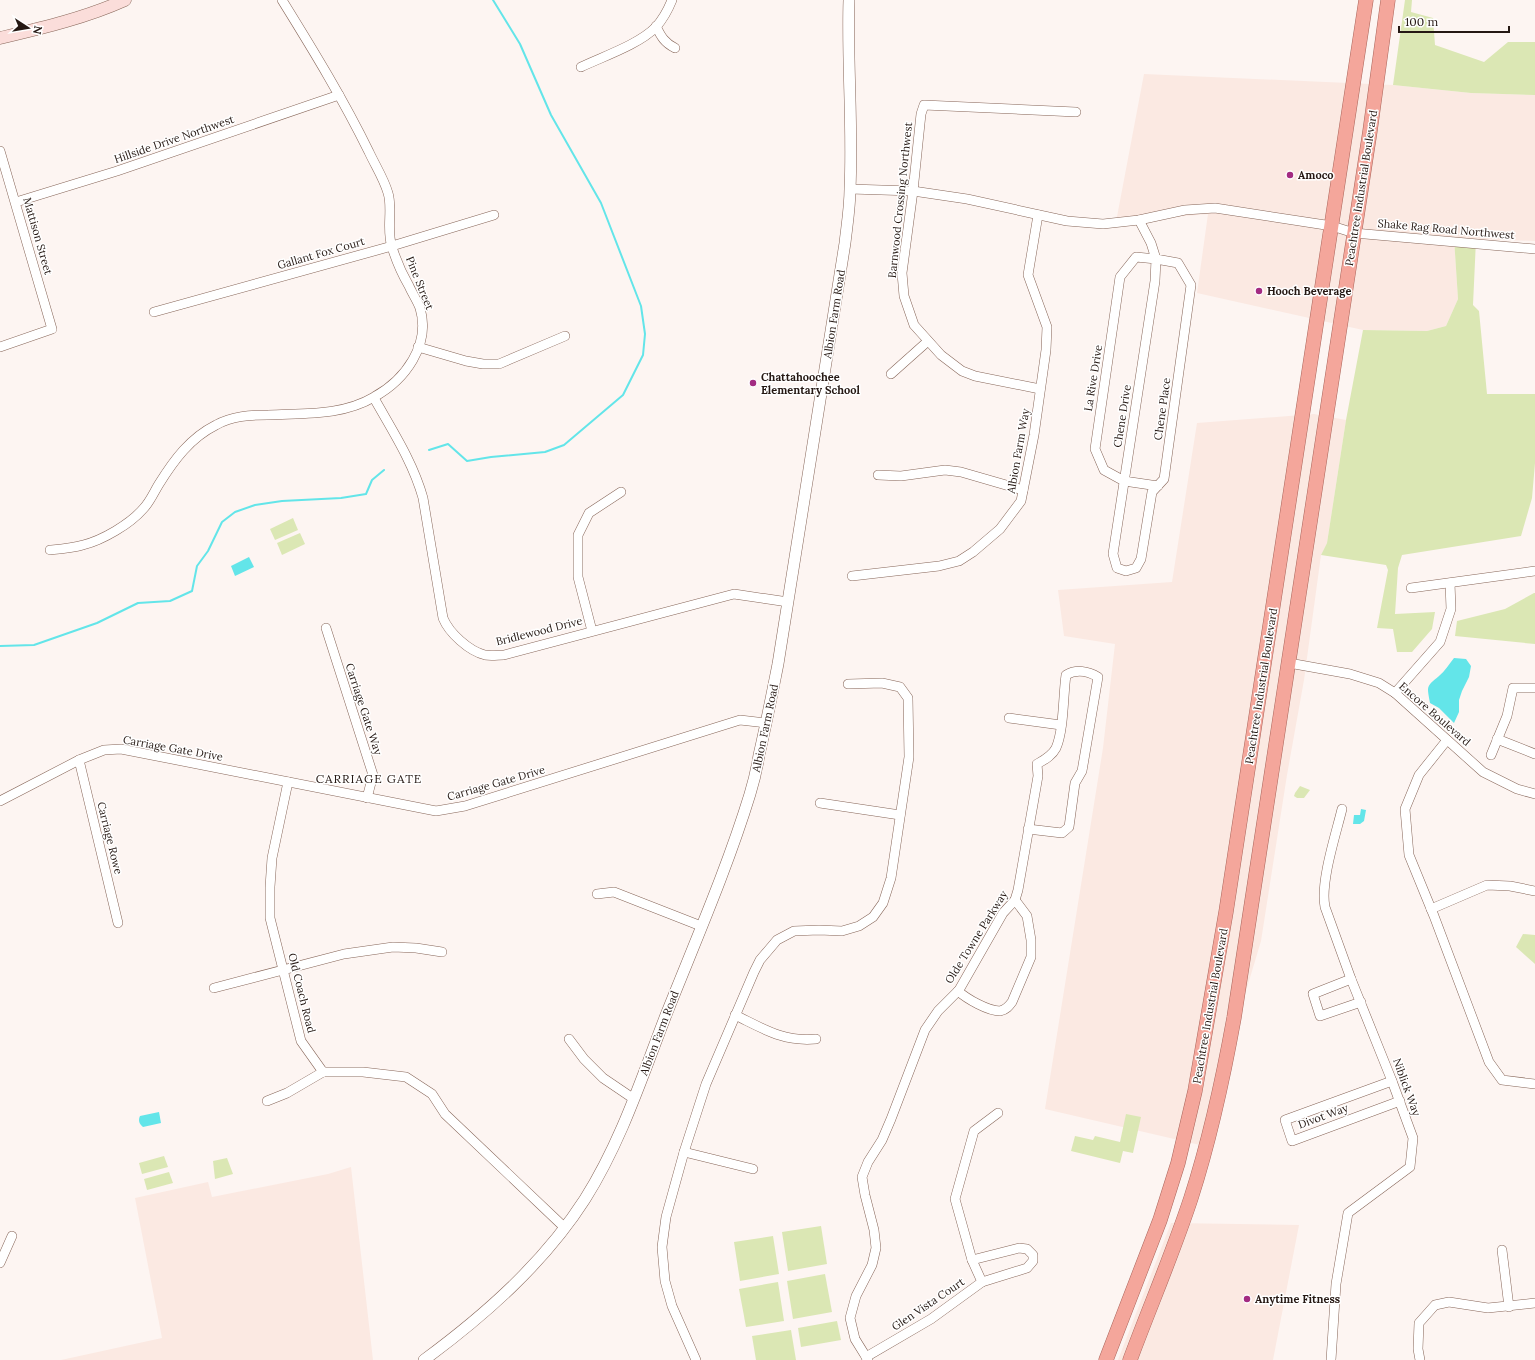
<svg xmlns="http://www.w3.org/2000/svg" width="1535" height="1360" font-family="Lora,serif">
<rect width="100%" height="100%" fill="#fdf5f2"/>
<!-- built -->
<g fill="#fbe9e2">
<path d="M1144,74L1393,85L1471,93L1535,95V241L1454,238L1458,299L1446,326L1427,331L1363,330L1197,293L1208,214L1116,222Z"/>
<path d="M1314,414L1346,420L1327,543L1321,555L1304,680L1287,775L1261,941L1200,1145L1045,1109L1103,748L1115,644L1064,636L1058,590L1172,582L1197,423Z"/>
<path d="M351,1167L373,1360H61L162,1338L135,1198L208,1182L212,1197L328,1174Z"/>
<path d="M1171,1223L1299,1225L1273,1360H1118Z"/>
</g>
<!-- green -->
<g fill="#dbe7b4">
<path d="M1405,0H1412L1411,12L1433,18L1435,45L1484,62L1508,42H1535V95L1471,93L1393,85Z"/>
<path d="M1454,238L1476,240L1473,305L1479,311L1487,394H1535V463L1532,498L1521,536L1402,555L1398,568L1395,614L1435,612L1432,629L1412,652H1397L1393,629L1377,628L1388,570L1386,565L1321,555L1327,543L1346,420L1363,330L1427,331L1446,326L1458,299Z"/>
<path d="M293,518L298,530L275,540L270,529Z"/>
<path d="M300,533L305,544L282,555L277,543Z"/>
<path d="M1534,593H1535V644L1455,636L1457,621L1505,609Z"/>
<path d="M1300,786L1310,790L1304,798H1297L1294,796L1295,793Z"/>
<path d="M1523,934L1535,935V964L1516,947Z"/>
<path d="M1126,1114L1141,1117L1133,1153L1123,1151L1120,1163L1071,1151L1075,1136L1093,1140L1095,1136L1120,1142Z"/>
<path d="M164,1156L168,1167L142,1174L139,1163Z"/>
<path d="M227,1158L233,1174L215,1179L213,1161Z"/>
<path d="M169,1172L173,1183L147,1190L144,1179Z"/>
<path d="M821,1226L827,1264L788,1271L782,1232Z"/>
<path d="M773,1236L779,1274L740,1281L734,1242Z"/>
<path d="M825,1274L832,1312L793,1319L787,1281Z"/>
<path d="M778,1282L784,1321L746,1327L739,1289Z"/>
<path d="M837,1321L841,1340L801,1347L798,1328Z"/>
<path d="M791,1330L796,1360H756L752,1336Z"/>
</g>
<!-- water -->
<g fill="#63e5e9">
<path d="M249,557L254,567L235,576L231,566Z"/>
<path d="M1454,658L1466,659L1471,666L1469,677L1462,691L1459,700V712L1454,723L1439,708L1430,703C1427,685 1426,687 1439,676C1445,671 1449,664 1454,658Z"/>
<path d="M1361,809L1366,810L1364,821L1360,824H1353L1354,815H1360Z"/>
<path d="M159,1112L161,1123L143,1127C139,1124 138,1120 140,1116Z"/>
</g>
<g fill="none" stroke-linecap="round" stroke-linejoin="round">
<!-- stream -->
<g stroke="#63e5e9" stroke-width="2">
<path d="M429,450L448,444L467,461L491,457L545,452L564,445L623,395L643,355L645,334L641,306L601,203L551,115L520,44L493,0"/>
<path d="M0,646L34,645L97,623L138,603L170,601L192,591L197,566L208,551L222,522L235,512L255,505L282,501L341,498L366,494L372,480L384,470"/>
</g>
<!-- minor casing -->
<g stroke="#876659" stroke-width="10">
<g id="minor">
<path d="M656,26C661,37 665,43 675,48"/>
<path d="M581,67C604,56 638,45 656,27C663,19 668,10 672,0"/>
<path d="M0,151L52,329L0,347"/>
<path d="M850,189L913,191L967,199L1067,221L1103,224L1139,220L1185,210L1215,208L1332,226L1354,233L1535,249"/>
<path d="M16,202L117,171L339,95"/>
<path d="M1139,220L1151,243L1156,259L1155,281L1113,554L1117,568L1126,571L1136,568L1141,559L1152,492L1164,479L1191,285L1178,263L1156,259L1136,257L1120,277L1095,449L1104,470L1124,481L1158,486"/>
<path d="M154,312L392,246L494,215"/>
<path d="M418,347L466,361L483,364H499L565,336"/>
<path d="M891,374L928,341"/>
<path d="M1040,389L975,376L962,371L941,355L914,325L904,296L902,273L913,191L921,114L924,105L1076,112"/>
<path d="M374,398C392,430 413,462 423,498L443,618C449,633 469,651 485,655C491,656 498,655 504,655L734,594L788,602"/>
<path d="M878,475L901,476L945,470L961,472L1023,490"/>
<path d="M50,550C61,549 73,548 83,545C103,540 130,524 143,509C150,502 154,492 159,484C174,460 190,438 216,425C232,416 250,415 268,415C304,413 342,416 374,397C405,380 431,345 420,308C417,300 412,293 409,286C402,274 396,260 392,247C386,230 393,208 388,193C384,179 375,165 369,152C343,99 313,50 282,0"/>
<path d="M852,576L939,566L959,561L973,552L1000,529L1021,501L1034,435L1046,350L1047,327L1028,275L1038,215"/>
<path d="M1411,588L1535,571"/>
<path d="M326,628L373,775L367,798"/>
<path d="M592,631L578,577V535L589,513L621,492"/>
<path d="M1289,663L1350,674L1379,683L1395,693L1483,772L1517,789L1535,794"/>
<path d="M1395,693L1440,642L1451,609L1450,583"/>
<path d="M1009,718L1061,725"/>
<path d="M1497,739L1535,754"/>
<path d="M1447,740L1419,775L1405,809L1409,855L1434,916L1489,1062L1502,1080L1535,1084"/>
<path d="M1491,755L1507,716L1513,688H1535"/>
<path d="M79,760L118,923"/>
<path d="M288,782L272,858L270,887V918L301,1041L323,1072"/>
<path d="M0,801L79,760L104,750L121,749L436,811L465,806L740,720L767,723"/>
<path d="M820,803L900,815"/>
<path d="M597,894L614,892L701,926"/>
<path d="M1431,909L1487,885L1510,886L1535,891"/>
<path d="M1351,979L1313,994L1320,1016L1361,1002"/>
<path d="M214,988L344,954L393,947L416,948L442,952"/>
<path d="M958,991C967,999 988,1011 1000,1011C1006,1010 1009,1006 1012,1002L1031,957V940L1027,916L1015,900"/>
<path d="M735,1015C764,1029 783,1042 816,1039"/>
<path d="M569,1039L584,1059L603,1078L634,1099"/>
<path d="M323,1072H363L406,1077L432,1094L445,1114L564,1227"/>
<path d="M1392,1081L1285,1120L1292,1141L1400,1101"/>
<path d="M267,1101L287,1093L323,1072"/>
<path d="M684,1152L753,1169"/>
<path d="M1502,1250L1509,1307"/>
<path d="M972,1260L1019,1248L1027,1249L1033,1255V1261L1027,1268L982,1282"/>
<path d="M0,1263L12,1236"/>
<path d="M866,1357L931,1319L982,1282L972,1260L955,1199L974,1131L998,1113"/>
<path d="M696,1360L672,1306L665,1281L662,1247L666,1217L684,1152L706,1084L754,972L760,960L777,940L794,931L819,930L842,931L859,926L873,917L883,903L891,878L909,757L908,698L900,687L882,683L848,684"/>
<path d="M868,1360L855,1339L850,1318L856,1296L872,1265L876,1248L874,1230L865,1195L862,1177L868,1162L882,1140L891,1119L925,1030L938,1011L959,990L1003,913L1015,900L1018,890L1038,776L1037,764C1044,760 1052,756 1056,748C1064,730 1063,696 1066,675C1076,669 1088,671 1098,677L1082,771L1075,783L1069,827L1062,833L1028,829"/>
<path d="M1331,1360L1336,1284L1348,1213L1410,1167L1413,1138L1392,1081L1351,979L1325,907C1320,882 1336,834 1342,809"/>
<path d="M1420,1360L1418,1349L1419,1323L1435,1305L1449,1302L1488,1308L1535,1303"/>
</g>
</g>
<!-- tertiary casing -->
<g stroke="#876659" stroke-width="12">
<path id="tertiary" d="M424,1360C485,1315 544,1263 585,1199C621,1142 642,1077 666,1015C695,942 727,869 750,794C754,781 757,768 759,755C766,725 772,694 778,664L845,243C847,225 850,207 850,189C853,126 847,63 849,0"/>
</g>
<!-- secondary casing -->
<g stroke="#876659" stroke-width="13">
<path id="secondary" d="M0,38C42,28 85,18 125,0"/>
</g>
<!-- trunk casing -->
<g stroke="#aa655b" stroke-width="15">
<g id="trunk">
<path d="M1106,1360L1160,1220L1178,1163L1195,1091L1226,912L1366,0"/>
<path d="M1130,1360C1150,1306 1173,1253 1191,1198C1210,1139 1223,1079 1234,1018L1370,131L1388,0"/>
</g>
</g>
<!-- minor -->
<use href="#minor" stroke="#fff" stroke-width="9"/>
<!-- tertiary -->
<use href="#tertiary" stroke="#fff" stroke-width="11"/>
<!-- secondary -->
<use href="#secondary" stroke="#fbddda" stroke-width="12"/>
<!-- trunk -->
<use href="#trunk" stroke="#f4a69b" stroke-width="14"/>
</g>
<!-- markers -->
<g fill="#a32b82" stroke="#fff" stroke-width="1.5">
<circle cx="1290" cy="175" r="4"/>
<circle cx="1259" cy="291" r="4"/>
<circle cx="753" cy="383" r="4"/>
<circle cx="1247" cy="1299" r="4"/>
</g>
<g text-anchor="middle" stroke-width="3" stroke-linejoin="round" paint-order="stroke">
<!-- street labels -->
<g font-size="11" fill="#251813" stroke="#fff">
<text transform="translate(174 139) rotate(-19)" y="4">Hillside Drive Northwest</text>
<text transform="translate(1361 188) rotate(-81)" y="4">Peachtree Industrial Boulevard</text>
<text transform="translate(900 200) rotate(-84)" y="4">Barnwood Crossing Northwest</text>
<text transform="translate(1446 229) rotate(5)" y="4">Shake Rag Road Northwest</text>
<text transform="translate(38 236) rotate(74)" y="4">Mattison Street</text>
<text transform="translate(321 253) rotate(-16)" y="4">Gallant Fox Court</text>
<text transform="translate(420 283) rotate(68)" y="4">Pine Street</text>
<text transform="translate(834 314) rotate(-81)" y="4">Albion Farm Road</text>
<text transform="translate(1093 378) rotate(-81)" y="4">La Rive Drive</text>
<text transform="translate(1162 409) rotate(-82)" y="4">Chene Place</text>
<text transform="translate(1122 416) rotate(-81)" y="4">Chene Drive</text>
<text transform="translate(1018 451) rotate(-80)" y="4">Albion Farm Way</text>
<text transform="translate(539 631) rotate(-14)" y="4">Bridlewood Drive</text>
<text transform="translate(1261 686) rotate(-81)" y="4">Peachtree Industrial Boulevard</text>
<text transform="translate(364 709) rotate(72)" y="4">Carriage Gate Way</text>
<text transform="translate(1435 714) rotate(41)" y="4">Encore Boulevard</text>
<text transform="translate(765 728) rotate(-78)" y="4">Albion Farm Road</text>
<text transform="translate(173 748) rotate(10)" y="4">Carriage Gate Drive</text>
<text transform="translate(496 783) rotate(-16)" y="4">Carriage Gate Drive</text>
<text transform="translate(110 838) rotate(76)" y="4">Carriage Rowe</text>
<text transform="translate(976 937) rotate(-58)" y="4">Olde Towne Parkway</text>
<text transform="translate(302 993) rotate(76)" y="4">Old Coach Road</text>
<text transform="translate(1210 1006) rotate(-80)" y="4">Peachtree Industrial Boulevard</text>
<text transform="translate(659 1033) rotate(-69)" y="4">Albion Farm Road</text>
<text transform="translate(1407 1087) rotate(70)" y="4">Niblick Way</text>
<text transform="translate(1323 1116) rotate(-20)" y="4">Divot Way</text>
<text transform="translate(928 1304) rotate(-34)" y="4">Glen Vista Court</text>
</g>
<!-- poi labels -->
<g font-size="11" font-weight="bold" fill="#251813" stroke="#fff" text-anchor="start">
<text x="1298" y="179">Amoco</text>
<text x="1267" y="295">Hooch Beverage</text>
<text x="761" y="381">Chattahoochee<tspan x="761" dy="13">Elementary School</tspan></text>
<text x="1255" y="1303">Anytime Fitness</text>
</g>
<!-- neighbourhood labels -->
<g font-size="12" letter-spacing="1" fill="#251813" stroke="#fff">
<text x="369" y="783">CARRIAGE GATE</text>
</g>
</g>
<!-- north arrow -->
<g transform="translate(28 28) rotate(102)" stroke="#ffffff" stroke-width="3" paint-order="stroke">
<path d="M0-3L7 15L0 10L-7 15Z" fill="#251813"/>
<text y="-6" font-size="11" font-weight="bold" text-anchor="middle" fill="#251813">N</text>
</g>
<!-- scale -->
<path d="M1399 26v6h110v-6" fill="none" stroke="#251813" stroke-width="2"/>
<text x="1405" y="26" font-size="12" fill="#251813" stroke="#ffffff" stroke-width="3" paint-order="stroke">100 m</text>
</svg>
